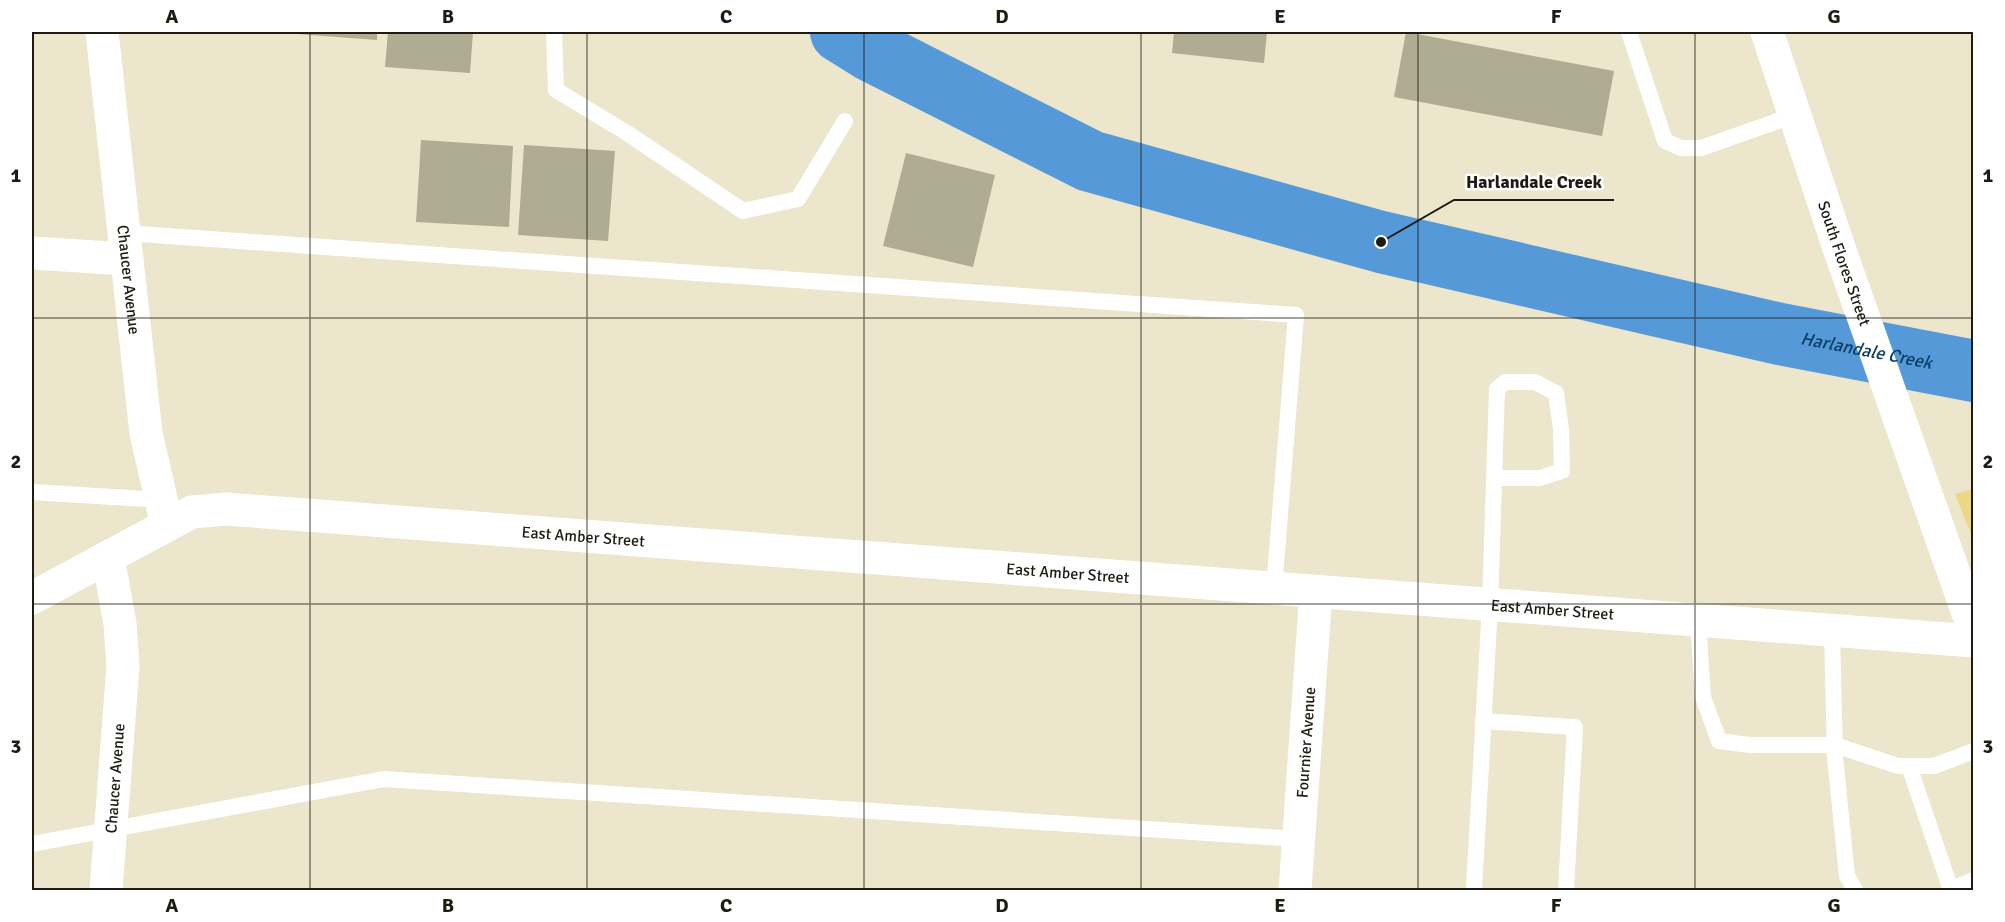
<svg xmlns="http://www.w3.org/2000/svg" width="2005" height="922" font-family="Signika,sans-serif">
<rect width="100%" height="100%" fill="#ebe6cc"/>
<!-- green -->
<path fill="#ead886" d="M1973,489H1974L1973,539L1955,494Z"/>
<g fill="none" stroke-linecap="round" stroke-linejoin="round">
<!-- river -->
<path stroke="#5599d8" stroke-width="62" id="s1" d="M841,32L870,50L1090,161L1381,242L1780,334L1974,371"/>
</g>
<!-- building -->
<g fill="#b0ab93">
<path d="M284,32H377V40L284,33Z"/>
<path d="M388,32H473L470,73L385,67Z"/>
<path d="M1174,32H1267L1264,63L1172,53Z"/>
<path d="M1406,32L1614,71L1602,136L1394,97Z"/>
<path d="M421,140L513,146L509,227L416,222Z"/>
<path d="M524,145L615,151L608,241L518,235Z"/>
<path d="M906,153L995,175L973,267L883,246Z"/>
</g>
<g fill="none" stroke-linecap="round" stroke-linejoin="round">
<!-- lane -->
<g stroke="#fff" stroke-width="16">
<path d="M554,32L556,90L627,133L743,211L798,199L845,121"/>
<path d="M1629,32L1665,141L1681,148H1701L1795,115"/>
<path d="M124,233L1296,315L1274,589"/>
<path d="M32,492L161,500"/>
<path d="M1698,621L1703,697L1719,741L1750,745H1835L1898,766H1934L1974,751"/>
<path d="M1832,631L1835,757L1847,876L1855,890"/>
<path d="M1483,721L1575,727L1566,890"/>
<path d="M1909,766L1951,890"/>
<path d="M32,844L384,779L1298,839"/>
<path d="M1474,890L1490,605L1497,389L1505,382H1535L1556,393L1561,429L1562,471L1540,478H1494"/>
<path d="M1949,890L1974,880"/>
</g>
<!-- street -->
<g stroke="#fff" stroke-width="33">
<path id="s2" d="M102,32L146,433L167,525"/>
<path d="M32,253L127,259"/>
<path id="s3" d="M32,598L192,512L226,509L1974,641"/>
<path id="s4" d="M106,890L123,666L120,624L108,557"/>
<path id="s5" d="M1295,890L1316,592"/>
</g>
<!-- secondary -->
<path stroke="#fff" stroke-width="33" id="s6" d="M1767,32L1839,248L1974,630"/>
</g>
<!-- grid -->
<path fill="none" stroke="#1d1b12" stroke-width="1.5" stroke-opacity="0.55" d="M310,32V890M587,32V890M864,32V890M1141,32V890M1418,32V890M1695,32V890M32,318H1974M32,604H1974"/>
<g text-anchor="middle" stroke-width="5" stroke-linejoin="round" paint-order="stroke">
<!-- street labels -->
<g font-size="16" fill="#1d1b12" stroke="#fff">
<text dy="6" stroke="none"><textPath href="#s6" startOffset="244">South Flores Street</textPath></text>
<text dy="6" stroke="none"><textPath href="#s2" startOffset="249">Chaucer Avenue</textPath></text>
<text dy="6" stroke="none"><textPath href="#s3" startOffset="574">East Amber Street</textPath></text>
<text dy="6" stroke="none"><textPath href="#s3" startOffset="1060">East Amber Street</textPath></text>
<text dy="6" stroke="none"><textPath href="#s3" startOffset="1546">East Amber Street</textPath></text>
<text dy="6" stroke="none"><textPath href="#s5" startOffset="148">Fournier Avenue</textPath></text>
<text dy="6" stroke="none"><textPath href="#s4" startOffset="112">Chaucer Avenue</textPath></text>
</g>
<!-- water labels -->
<g font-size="18" font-style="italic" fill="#0b3f68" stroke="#fff">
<text dy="6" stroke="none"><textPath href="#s1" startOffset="1080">Harlandale Creek</textPath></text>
</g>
</g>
<!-- callouts -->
<path fill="none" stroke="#1d1b12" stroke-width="2" d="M1381 242L1454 200H1614"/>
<circle fill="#1d1b12" stroke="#fff" stroke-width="2" cx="1381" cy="242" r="6"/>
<g font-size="18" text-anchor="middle" font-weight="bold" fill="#1d1b12" stroke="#fff" stroke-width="5" stroke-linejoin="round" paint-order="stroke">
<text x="1534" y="188">Harlandale Creek</text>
</g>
<!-- border -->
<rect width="2005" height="922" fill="none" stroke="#ffffff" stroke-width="66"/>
<rect x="33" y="33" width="1939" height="856" fill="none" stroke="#1d1b12" stroke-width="2"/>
<g font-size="20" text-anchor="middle" font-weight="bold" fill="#1d1b12">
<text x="172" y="23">A</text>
<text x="448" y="23">B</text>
<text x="726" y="23">C</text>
<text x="1002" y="23">D</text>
<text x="1280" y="23">E</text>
<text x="1556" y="23">F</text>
<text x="1834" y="23">G</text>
<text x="16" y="182">1</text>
<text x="1988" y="182">1</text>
<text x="16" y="468">2</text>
<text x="1988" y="468">2</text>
<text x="16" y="753">3</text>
<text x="1988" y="753">3</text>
<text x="172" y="912">A</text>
<text x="448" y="912">B</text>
<text x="726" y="912">C</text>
<text x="1002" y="912">D</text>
<text x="1280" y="912">E</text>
<text x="1556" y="912">F</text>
<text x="1834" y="912">G</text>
</g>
</svg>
